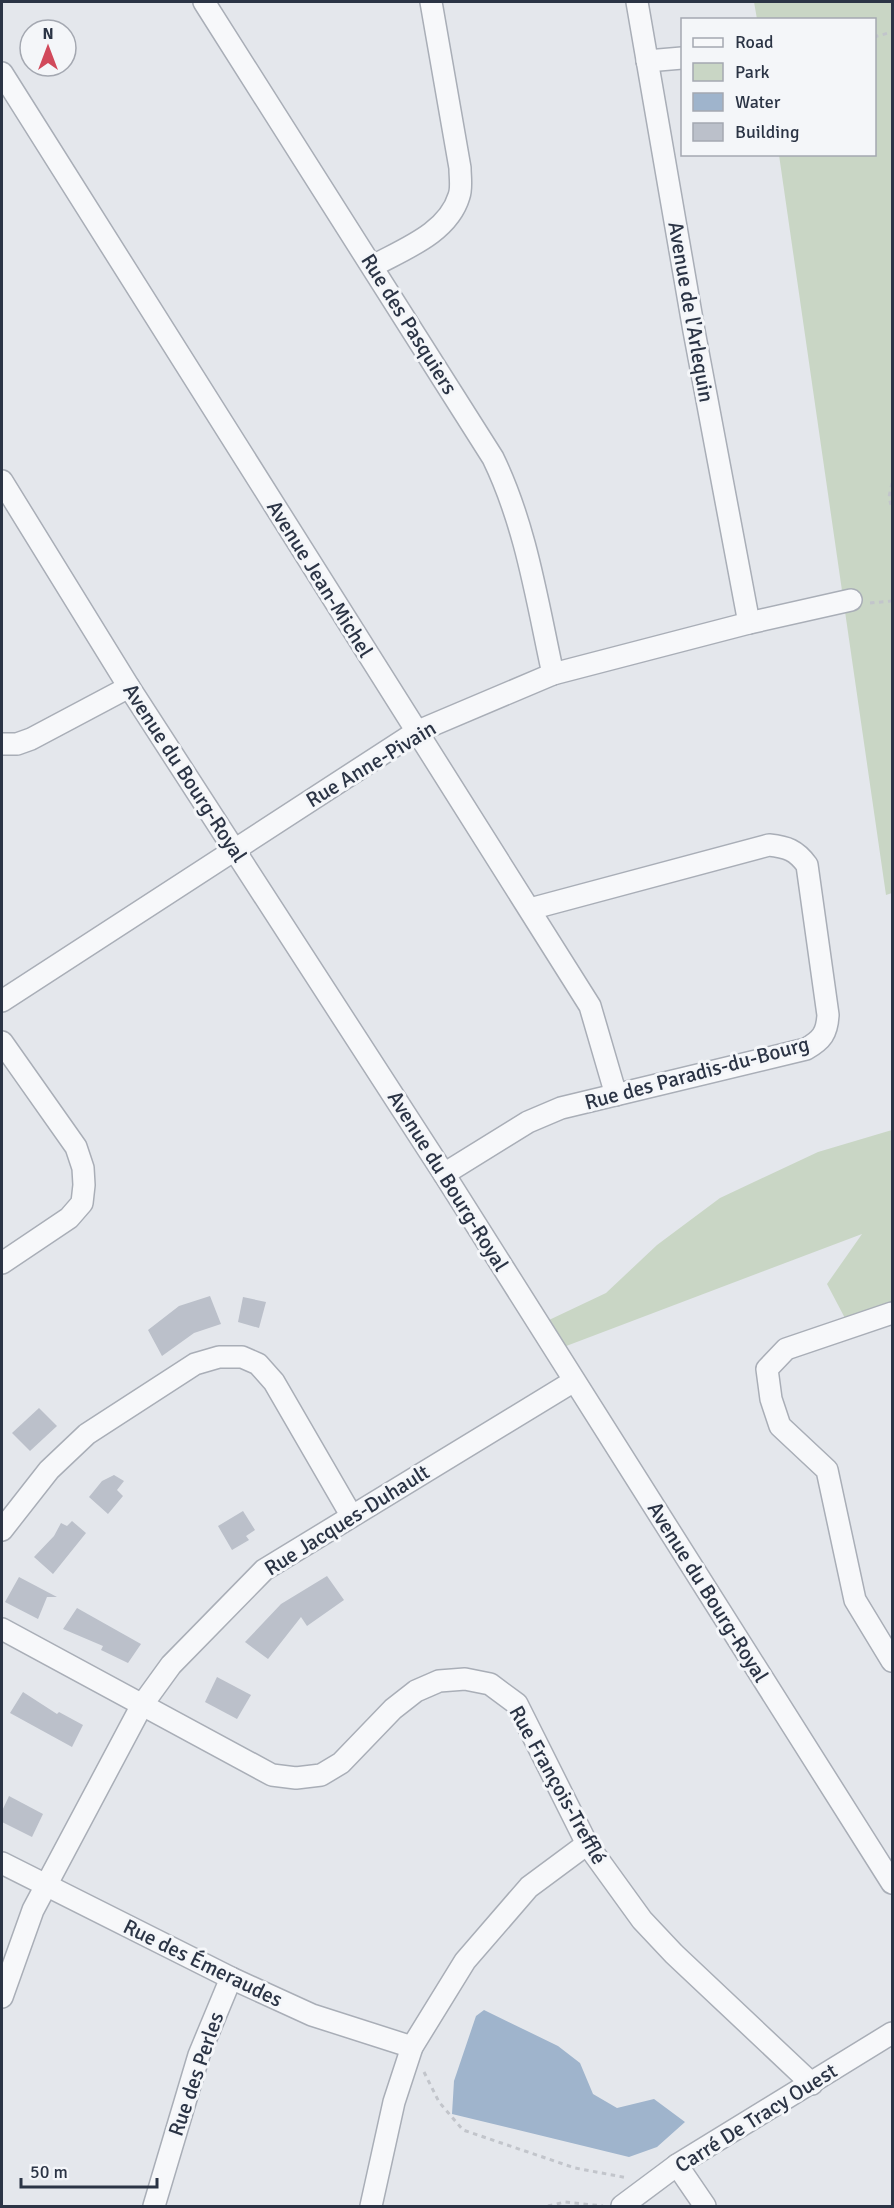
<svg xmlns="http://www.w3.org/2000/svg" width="894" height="2208" font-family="Signika,sans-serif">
<rect width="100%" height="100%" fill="#e4e7ec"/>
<!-- green -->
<g fill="#c9d6c5">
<path d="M754,2H892V893L886,895L779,155L874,154V20L757,19Z"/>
<path d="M892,1130V1305L847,1322L827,1284L862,1234L561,1348L549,1320L606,1293L657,1245L720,1198L818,1152Z"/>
</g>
<!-- water -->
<path fill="#9fb4cc" d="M484,2010L558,2046L580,2063L593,2094L617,2108L654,2099L685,2122L657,2147L629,2157L452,2114L454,2081L476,2016Z"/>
<!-- building -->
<g fill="#bbc0ca">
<path d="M210,1296L221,1324L194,1333L162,1356L148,1330L179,1306Z"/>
<path d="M243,1297L266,1302L259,1328L238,1322Z"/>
<path d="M39,1408L57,1426L30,1451L12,1433Z"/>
<path d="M114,1475L124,1481L117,1490L123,1496L108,1514L89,1497L102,1481Z"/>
<path d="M243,1511L255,1530L246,1536L249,1540L232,1550L218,1526Z"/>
<path d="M72,1521L86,1533L53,1574L34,1557L54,1536L61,1523L67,1526Z"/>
<path d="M327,1576L344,1600L307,1626L301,1617L268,1659L245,1642L281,1604Z"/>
<path d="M19,1577L57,1597H47L38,1619L5,1602Z"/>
<path d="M77,1608L141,1644L128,1663L101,1650L103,1646L63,1629Z"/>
<path d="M217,1677L251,1695L237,1719L205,1702Z"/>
<path d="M23,1692L57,1714L59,1712L83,1725L72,1747L10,1713Z"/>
<path d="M9,1796L43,1814L32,1837L2,1822V1811Z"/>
</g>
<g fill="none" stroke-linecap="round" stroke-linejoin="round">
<!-- minor casing -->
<g stroke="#a9aeb7" stroke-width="24">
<g id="minor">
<path d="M204,2L493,458C526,526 537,601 553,674"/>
<path d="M637,2L694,331L749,623"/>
<path d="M647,61L682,58"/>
<path d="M2,73L590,1006L616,1095"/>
<path d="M373,266C404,249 448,233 459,196C462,188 460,177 460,168L431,2"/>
<path d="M2,481L129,687L444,1174L892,1883"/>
<path d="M2,744H17L31,739L129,687"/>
<path d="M2,1001L416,732L553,674L749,623L851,600"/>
<path d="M2,1042L76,1147L83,1168L84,1185L82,1203L69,1218L2,1263"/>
<path d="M444,1174L528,1122L561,1108L806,1049C822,1040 827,1033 828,1015L807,865C796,850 787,847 769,845L530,909"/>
<path d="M892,1313L786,1349L767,1369L771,1399L780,1426L827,1470L855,1600L892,1661"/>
<path d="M2,1530L49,1470L87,1434L195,1364L219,1357H242L258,1364L274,1382L351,1515"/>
<path d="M2,1629L272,1775L296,1778L321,1775L341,1763L393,1709L416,1691L439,1681L465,1679L490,1684L517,1704L587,1844L642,1920L674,1954L812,2084"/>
<path d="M2,1863L231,1978L312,2015L412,2047"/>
<path d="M2,1997L33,1910L142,1705L171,1665L264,1570L574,1381"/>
<path d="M677,2165L705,2206"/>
<path d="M154,2206L199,2055L231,1978"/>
<path d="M371,2206L394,2102L412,2047L465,1961L529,1887L587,1844"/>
<path d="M622,2206L677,2165L892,2033"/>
</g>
</g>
<!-- path -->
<g stroke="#c2c5cb" stroke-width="3" stroke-dasharray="4.5 4.5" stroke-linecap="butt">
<path d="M874,37L892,32"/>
<path d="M892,483L889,497L892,509"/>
<path d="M870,603L892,601"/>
<path d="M424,2072L439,2102L463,2130L575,2168L628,2178"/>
<path d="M548,2206L565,2202L603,2206"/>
</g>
<!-- minor -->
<use href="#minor" stroke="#f7f8fa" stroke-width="21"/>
</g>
<g text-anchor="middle" stroke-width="6" stroke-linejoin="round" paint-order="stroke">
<!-- street labels -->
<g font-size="21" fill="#2b3445" stroke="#f4f6f9">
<text transform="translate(691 312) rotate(80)" y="7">Avenue de l'Arlequin</text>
<text transform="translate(409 324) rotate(58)" y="7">Rue des Pasquiers</text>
<text transform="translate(320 579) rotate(58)" y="7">Avenue Jean-Michel</text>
<text transform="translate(371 764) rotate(-31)" y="7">Rue Anne-Pivain</text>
<text transform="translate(185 773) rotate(57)" y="7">Avenue du Bourg-Royal</text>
<text transform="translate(697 1073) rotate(-15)" y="7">Rue des Paradis-du-Bourg</text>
<text transform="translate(448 1181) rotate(58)" y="7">Avenue du Bourg-Royal</text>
<text transform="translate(347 1520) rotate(-32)" y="7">Rue Jacques-Duhault</text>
<text transform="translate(708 1592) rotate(58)" y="7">Avenue du Bourg-Royal</text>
<text transform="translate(558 1785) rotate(61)" y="7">Rue François-Trefflé</text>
<text transform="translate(203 1963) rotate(26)" y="7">Rue des Émeraudes</text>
<text transform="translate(196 2074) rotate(-71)" y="7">Rue des Perles</text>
<text transform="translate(756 2118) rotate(-32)" y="7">Carré De Tracy Ouest</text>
</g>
</g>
<!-- border -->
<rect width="894" height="2208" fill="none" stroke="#2b3445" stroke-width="6"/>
<!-- legend -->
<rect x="681" y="18" width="195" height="138" fill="#f4f6f9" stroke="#a4a8b1" stroke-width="1.5"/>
<rect x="693" y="38" width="30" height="9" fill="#f7f8fa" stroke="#a4a8b1" stroke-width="1.5"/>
<text x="735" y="48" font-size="18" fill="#2b3445">Road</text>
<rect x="693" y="63" width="30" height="18" fill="#c9d6c5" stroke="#a4a8b1" stroke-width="1.5"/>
<text x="735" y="78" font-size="18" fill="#2b3445">Park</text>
<rect x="693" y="93" width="30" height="18" fill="#9fb4cc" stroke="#a4a8b1" stroke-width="1.5"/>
<text x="735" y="108" font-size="18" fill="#2b3445">Water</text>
<rect x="693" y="123" width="30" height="18" fill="#bbc0ca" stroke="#a4a8b1" stroke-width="1.5"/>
<text x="735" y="138" font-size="18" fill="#2b3445">Building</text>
<!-- north arrow -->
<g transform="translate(48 48)"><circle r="28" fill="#f4f6f9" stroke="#a4a8b1" stroke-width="1.5"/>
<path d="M0-4.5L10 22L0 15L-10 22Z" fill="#d1495b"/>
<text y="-9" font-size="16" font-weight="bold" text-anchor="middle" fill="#2b3445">N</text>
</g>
<!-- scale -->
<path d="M21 2178v9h136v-9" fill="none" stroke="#2b3445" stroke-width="3"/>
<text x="30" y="2178" font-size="18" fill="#2b3445" stroke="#f4f6f9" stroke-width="4.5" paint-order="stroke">50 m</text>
</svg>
